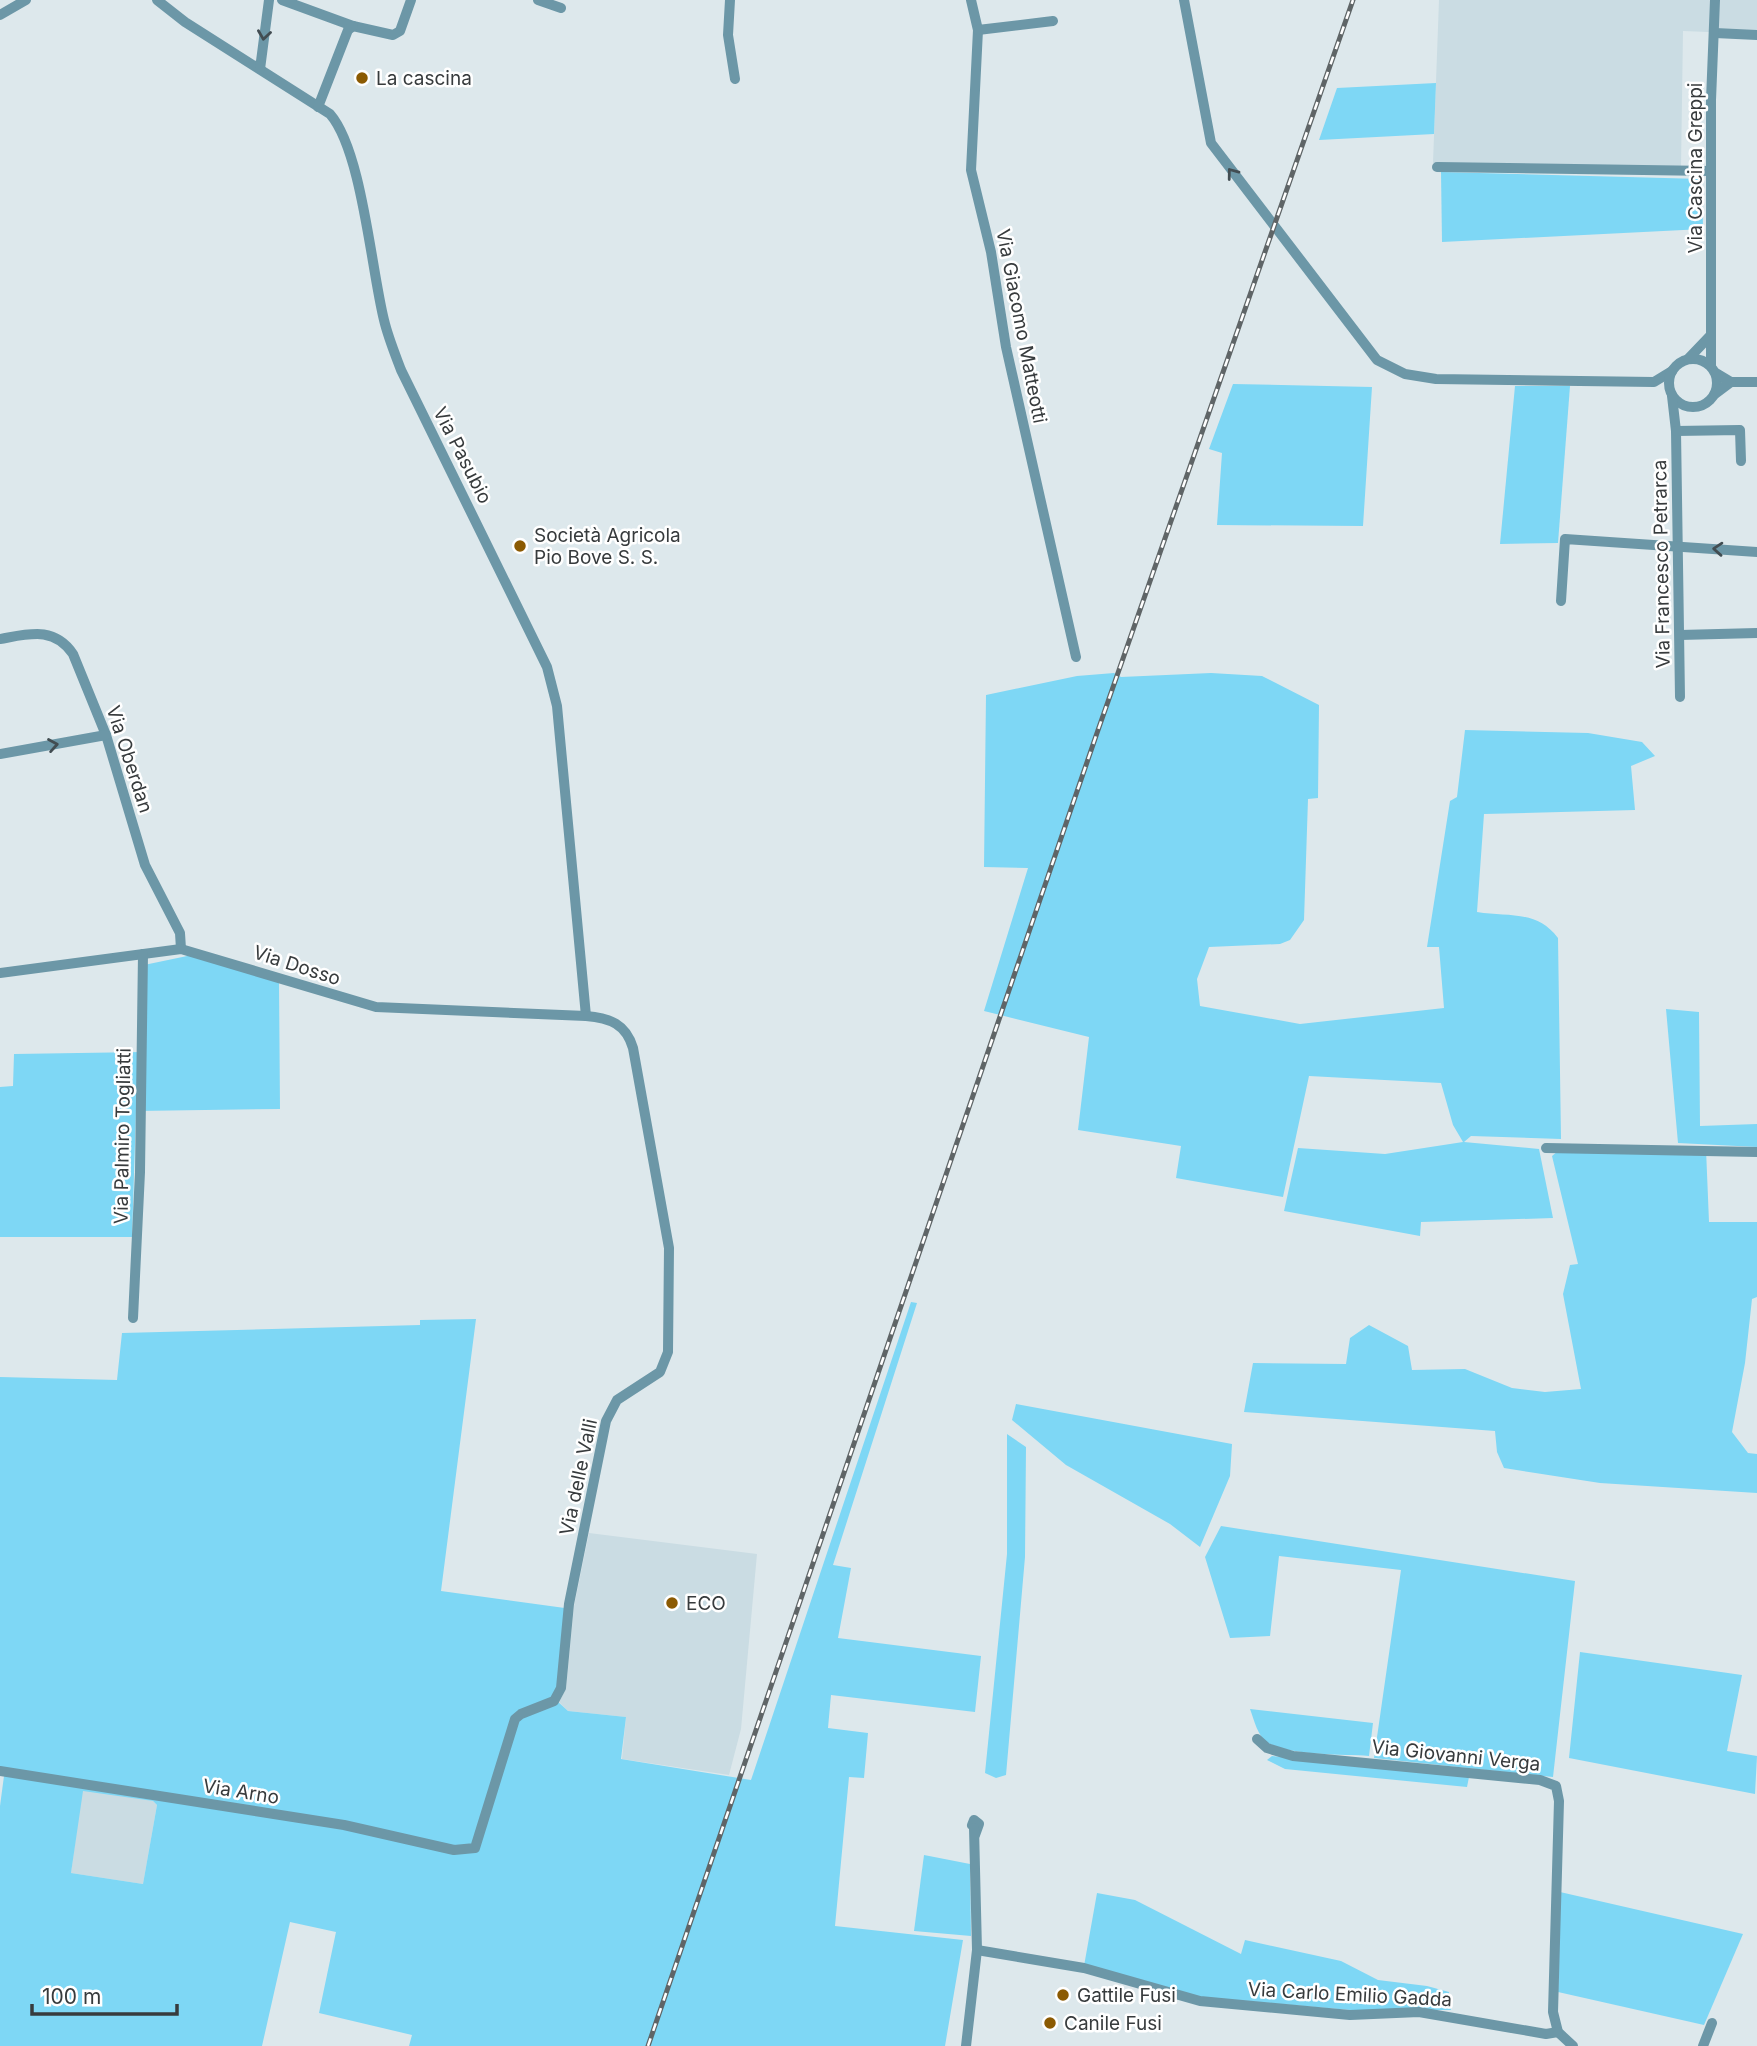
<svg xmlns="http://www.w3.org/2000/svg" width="1757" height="2046" font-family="Inter,sans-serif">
<rect width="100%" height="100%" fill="#dde8ec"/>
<!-- built -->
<g fill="#cadce3">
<path d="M1439,0H1757V34L1683,31L1681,167L1433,163Z"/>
<path d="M589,1533L757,1554L741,1729L729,1775L622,1759L626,1717L568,1711L559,1702L566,1689L574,1606Z"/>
<path d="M82,1790L153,1801L157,1805L143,1884L71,1873Z"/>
</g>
<!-- green -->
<g fill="#7ed7f5" fill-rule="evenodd">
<path d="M1436,83L1434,134L1319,140L1337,88Z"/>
<path d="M1441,172L1702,179L1703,229L1442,242Z"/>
<path d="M1233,384L1372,387L1363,526L1217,525L1222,453L1209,449Z"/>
<path d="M1515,386H1570L1558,543L1500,544Z"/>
<path d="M1114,673L1121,677L1211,673L1262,676L1319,705L1318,798L1308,799L1304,920L1290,940L1280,944L1209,947L1197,979L1200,1006L1300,1024L1444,1008L1439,947H1427L1450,801L1457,797L1465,730L1588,733L1642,742L1655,756L1631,766L1635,810L1484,814L1477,912C1509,917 1537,910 1558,938L1561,1139L1471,1136L1464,1142L1539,1149L1553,1218L1421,1222L1420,1236L1284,1211L1298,1148L1385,1154L1463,1142L1453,1125L1441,1083L1309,1076L1283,1197L1176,1178L1181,1146L1078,1130L1089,1037L984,1011L1028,868L984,867L986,695L1077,676Z"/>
<path d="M192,955L279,981L280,1109L136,1111L132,1237H0V1087L13,1086L14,1054L143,1052L144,965Z"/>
<path d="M1666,1009L1699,1012L1700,1126L1757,1124V1147L1678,1143Z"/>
<path d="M1706,1149L1709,1222H1757V1297L1752,1299L1745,1363L1732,1432L1748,1453L1757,1454V1493L1600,1483L1504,1468L1497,1452L1495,1431L1244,1412L1253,1363L1346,1364L1350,1338L1369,1325L1408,1346L1412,1370L1465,1369L1512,1388L1545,1392L1581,1389L1563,1294L1570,1265L1578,1264L1552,1156L1558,1151Z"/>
<path d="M911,1302L917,1303L833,1565L851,1568L838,1638L981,1656L975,1712L831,1695L828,1728L868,1733L864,1778L849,1777L835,1926L963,1940L945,2046H409L412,2035L319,2013L336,1932L290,1922L262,2046H0V1806L4,1776L0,1775V1377L117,1380L122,1333L420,1325V1320L476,1319L441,1591L572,1609L556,1700L568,1711L626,1717L621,1759L751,1780ZM83,1791L153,1801L157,1805L143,1884L71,1873Z"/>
<path d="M1016,1404L1232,1444L1230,1476L1200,1547L1170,1524L1066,1465L1012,1420Z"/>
<path d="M1007,1434L1026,1447L1025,1557L1006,1775L996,1778L985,1773L1007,1554Z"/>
<path d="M1221,1526L1575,1581L1553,1777L1374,1758L1401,1570L1279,1556L1270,1636L1230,1638L1205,1557Z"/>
<path d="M1580,1652L1742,1675L1727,1751L1757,1756L1755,1794L1569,1758Z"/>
<path d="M1250,1709L1373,1723L1369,1756C1342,1754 1291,1756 1268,1743C1258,1737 1254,1720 1250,1709Z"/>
<path d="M1272,1756L1469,1777L1467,1787L1285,1769L1267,1760Z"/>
<path d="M924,1855L970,1864L971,1936L914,1931Z"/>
<path d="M1560,1892L1743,1934L1704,2025L1558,1992Z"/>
<path d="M1097,1893L1135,1900L1241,1954L1245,1940L1341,1961L1378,1980L1427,1986L1449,1992L1451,2010H1351L1197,1997L1084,1966Z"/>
</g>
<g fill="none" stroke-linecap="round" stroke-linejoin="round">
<!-- minor -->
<g stroke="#6c97a7" stroke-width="10">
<path d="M157,0L185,22L330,114C362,151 371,268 384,320C388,337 395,354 401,370L547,667L557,706L586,1016"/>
<path d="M282,0L353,26L393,35L400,31L411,0"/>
<path d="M538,0L561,8"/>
<path d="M730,0L728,35L735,79"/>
<path d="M971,0L978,30L971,170L991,252L1006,347L1076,657"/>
<path d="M1184,0L1211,143L1377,360L1405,374L1436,379L1654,382L1672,371"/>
<path d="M0,15L26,0"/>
<path d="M978,30L1053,21"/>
<path d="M1715,33L1757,35"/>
<path d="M260,69L269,0"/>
<path d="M318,107L348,30L353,26"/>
<path d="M1437,167L1711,171"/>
<circle cx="1693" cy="383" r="24"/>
<path d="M1688,359L1710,336"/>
<path d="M1711,366V100L1715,0"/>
<path d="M1731,382H1757"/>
<path d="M1715,394L1731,382L1716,373"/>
<path d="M1672,396L1676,431L1680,697"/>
<path d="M1676,431L1740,430L1741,461"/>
<path d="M1561,601L1565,539L1757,552"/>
<path d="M1680,635L1757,633"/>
<path d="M0,639C29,634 54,626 73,654L106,735L145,865L180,933L181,949"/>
<path d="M0,754L106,735"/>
<path d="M0,973L181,949L376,1007L586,1016C610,1018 626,1024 633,1048L669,1248L668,1352L660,1372L617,1400L606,1421L569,1604L561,1688L554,1701L521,1714L515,1719L475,1848L454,1850L344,1825L0,1771"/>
<path d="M1546,1148L1757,1152"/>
<path d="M133,1318L140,1172L143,954"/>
<path d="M1257,1739L1267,1748L1293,1756L1540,1780L1556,1786L1559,1801L1553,2012L1558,2032L1573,2046"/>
<path d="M975,1835L979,1824L974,1820L972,1825L977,1828"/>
<path d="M977,1950L1084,1968L1200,2001L1350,2015L1419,2012L1546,2034L1558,2032"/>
<path d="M966,2046L977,1950L974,1828"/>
<path d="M1703,2046L1712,2023"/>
</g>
<!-- rail casing -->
<g stroke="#5f6567" stroke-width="5">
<path id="rail" d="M648,2046L1097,733L1353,0"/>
</g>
<!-- rail -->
<use href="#rail" stroke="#fff" stroke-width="2.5" stroke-dasharray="8" stroke-linecap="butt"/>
</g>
<!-- one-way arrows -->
<defs><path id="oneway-chevron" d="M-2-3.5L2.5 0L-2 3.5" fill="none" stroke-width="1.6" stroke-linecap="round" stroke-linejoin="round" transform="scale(1.75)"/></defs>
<g stroke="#424d52">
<use href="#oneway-chevron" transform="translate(264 35) rotate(98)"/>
<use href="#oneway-chevron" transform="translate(1232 173) rotate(-127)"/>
<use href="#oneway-chevron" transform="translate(1718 549) rotate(-176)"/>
<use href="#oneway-chevron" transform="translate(53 745) rotate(-10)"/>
</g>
<!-- markers -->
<g fill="#8b5a02" stroke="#fff" stroke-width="2.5">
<circle cx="362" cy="78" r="7"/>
<circle cx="520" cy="546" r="7"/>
<circle cx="672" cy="1603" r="7"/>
<circle cx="1063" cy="1995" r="7"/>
<circle cx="1050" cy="2023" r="7"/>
</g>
<g text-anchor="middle" stroke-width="5" stroke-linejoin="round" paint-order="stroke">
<!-- poi labels -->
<g font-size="19" fill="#373b3d" stroke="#fff" text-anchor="start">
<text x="376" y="85">La cascina</text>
<text x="534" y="542">Società Agricola<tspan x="534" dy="22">Pio Bove S. S.</tspan></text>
<text x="686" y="1610">ECO</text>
<text x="1077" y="2002">Gattile Fusi</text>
<text x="1064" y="2030">Canile Fusi</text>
</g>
<!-- street labels -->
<g font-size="19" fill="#373b3d" stroke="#fff">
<text transform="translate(1695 168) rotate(-90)" y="7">Via Cascina Greppi</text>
<text transform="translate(1022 326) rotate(79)" y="7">Via Giacomo Matteotti</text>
<text transform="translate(463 455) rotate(63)" y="7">Via Pasubio</text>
<text transform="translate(1661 564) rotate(-91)" y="7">Via Francesco Petrarca</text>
<text transform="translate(130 759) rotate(72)" y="7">Via Oberdan</text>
<text transform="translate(297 965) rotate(18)" y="7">Via Dosso</text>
<text transform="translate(122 1136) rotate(-89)" y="7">Via Palmiro Togliatti</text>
<text transform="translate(578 1477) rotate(-78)" y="7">Via delle Valli</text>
<text transform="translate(1456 1755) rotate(6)" y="7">Via Giovanni Verga</text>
<text transform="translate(241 1791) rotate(9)" y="7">Via Arno</text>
<text transform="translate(1350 1994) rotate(3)" y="7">Via Carlo Emilio Gadda</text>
</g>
</g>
<!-- scale -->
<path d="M32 2004v10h145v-10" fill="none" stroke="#373b3d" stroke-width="3.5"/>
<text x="42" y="2004" font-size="21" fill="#373b3d" stroke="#ffffff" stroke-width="5" paint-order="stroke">100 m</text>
</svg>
